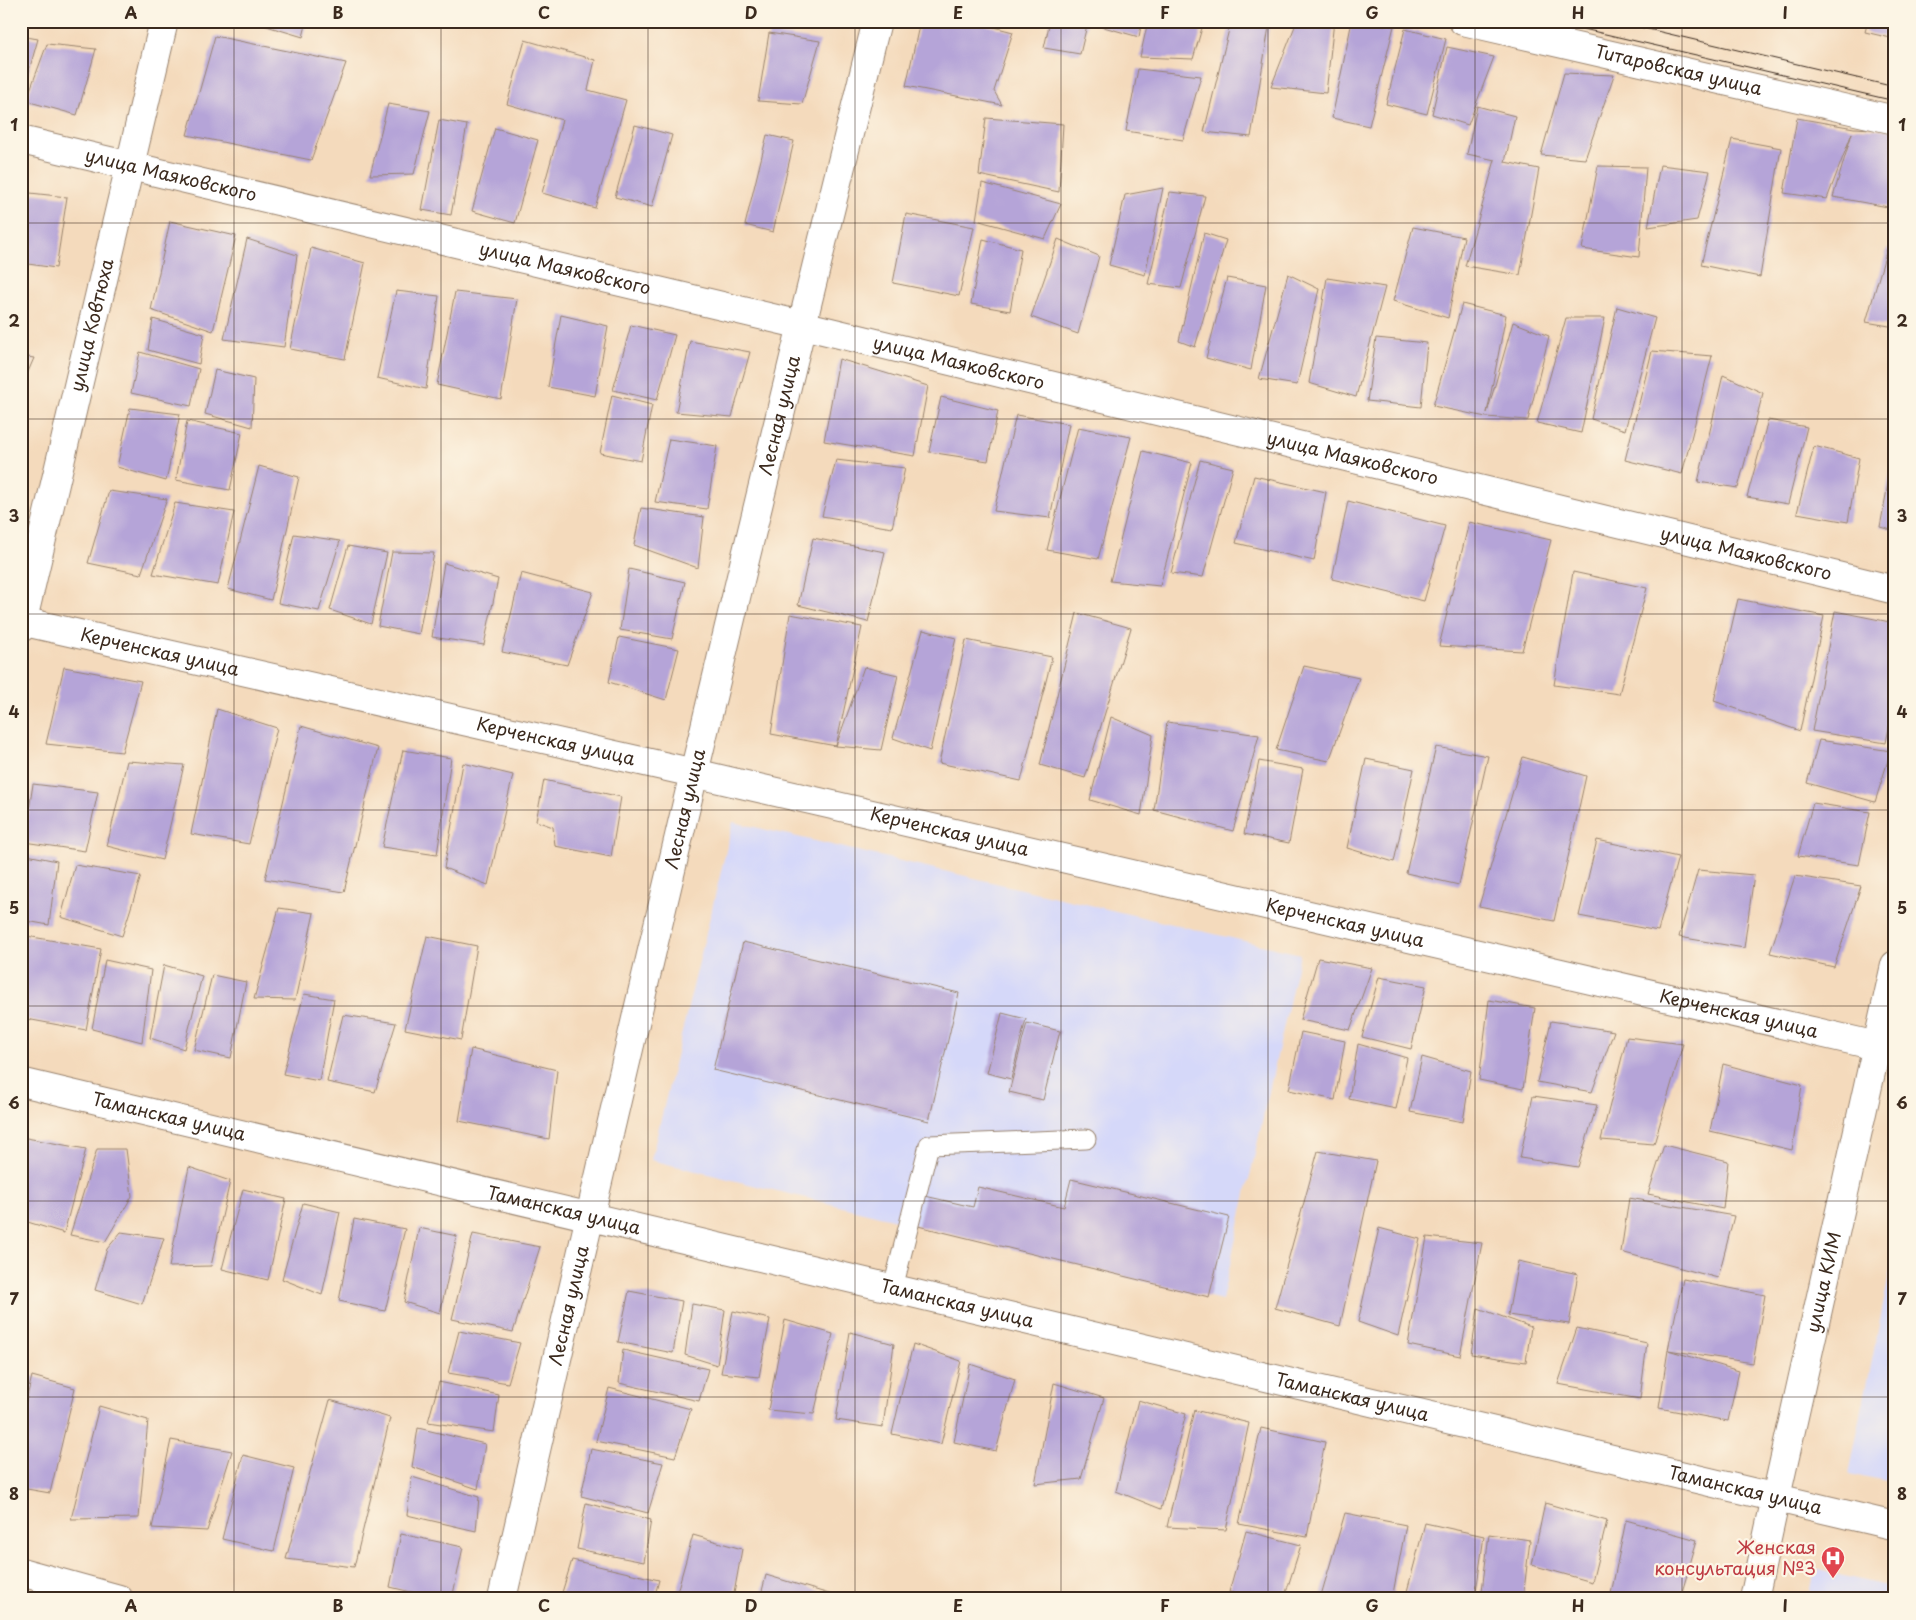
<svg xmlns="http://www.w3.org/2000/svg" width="1916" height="1620" font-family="'Playpen Sans',sans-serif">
<rect width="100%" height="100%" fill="#fcf5e5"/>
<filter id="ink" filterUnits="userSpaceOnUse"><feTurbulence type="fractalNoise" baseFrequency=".02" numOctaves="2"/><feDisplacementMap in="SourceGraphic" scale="10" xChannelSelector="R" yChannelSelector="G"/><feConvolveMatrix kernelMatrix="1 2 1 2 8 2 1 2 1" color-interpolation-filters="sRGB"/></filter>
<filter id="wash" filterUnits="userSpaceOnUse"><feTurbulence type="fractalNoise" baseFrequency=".0096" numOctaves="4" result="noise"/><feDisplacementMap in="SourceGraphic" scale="20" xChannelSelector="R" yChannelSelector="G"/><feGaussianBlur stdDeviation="1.12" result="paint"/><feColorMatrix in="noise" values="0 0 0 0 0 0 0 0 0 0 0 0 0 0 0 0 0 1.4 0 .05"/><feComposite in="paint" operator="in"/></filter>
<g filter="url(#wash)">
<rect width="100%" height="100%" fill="#f4dabc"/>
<!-- built -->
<g fill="#d5d8f9">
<path d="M733,822L1300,954L1222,1300L651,1160Z"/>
<path d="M1895,1246V1484L1849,1474Z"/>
<path d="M1814,1569L1895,1588V1599H1808Z"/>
</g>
<g id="blocks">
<!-- building -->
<g fill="#b5a4d8">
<path d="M250,21H307L303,37Z"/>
<path d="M920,21H971L1013,32L994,91L1002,105L906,86Z"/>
<path d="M1050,21H1088L1080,54L1044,48Z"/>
<path d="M1094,21H1142L1139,37L1093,24Z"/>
<path d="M1148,21H1204L1193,59L1140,57Z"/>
<path d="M1231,21H1270L1251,137L1204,132Z"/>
<path d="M1297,21H1334L1326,93L1271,87Z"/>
<path d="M1352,21L1394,26L1369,126L1332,118Z"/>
<path d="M1868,21H1895V39L1865,32Z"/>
<path d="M1405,29L1446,39L1427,114L1386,104Z"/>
<path d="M769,33L820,41L802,104L758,101Z"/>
<path d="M21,36L38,39L22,95H21Z"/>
<path d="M215,36L346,63L311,160L187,135Z"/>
<path d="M525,40L595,60L588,90L626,100L595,208L542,193L562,120L507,104Z"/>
<path d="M47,44L96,49L77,115L26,101Z"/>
<path d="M1447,47L1494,57L1468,125L1432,114Z"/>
<path d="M1138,69L1201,76L1183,140L1126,131Z"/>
<path d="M1564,73L1614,75L1585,159L1541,155Z"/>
<path d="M388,104L430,111L414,174L370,175Z"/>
<path d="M1477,106L1515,116L1505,162L1539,169L1520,275L1465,266L1495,160L1467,154Z"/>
<path d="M986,118L1063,124L1059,192L979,175Z"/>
<path d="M1797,118L1854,128L1895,130V180L1888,207L1833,197L1852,133L1827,199L1784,193Z"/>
<path d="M439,120L467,125L451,215L422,210Z"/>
<path d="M635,125L672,135L652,207L615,197Z"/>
<path d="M495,128L538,140L515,223L472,211Z"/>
<path d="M767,135L794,141L773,232L745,225Z"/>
<path d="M1732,139L1781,148L1760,277L1701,265Z"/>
<path d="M1660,165L1710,171L1697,220L1648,227Z"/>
<path d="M1598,166L1646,167L1639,257L1582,249Z"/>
<path d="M982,183L1061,204L1045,239L976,220Z"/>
<path d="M1163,188L1145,275L1109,265L1125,195Z"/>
<path d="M21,192L67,197L56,268L21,263Z"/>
<path d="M1170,192L1205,196L1181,288L1148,284Z"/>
<path d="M906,214L974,227L959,296L893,283Z"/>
<path d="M170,221L236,236L213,331L151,310Z"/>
<path d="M1413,227L1464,237L1448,318L1393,301Z"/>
<path d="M1204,233L1226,240L1195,347L1179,341Z"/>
<path d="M247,239L297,255L284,347L224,339Z"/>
<path d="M983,239L1021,249L1010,311L971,304Z"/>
<path d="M1058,239L1099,256L1078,334L1031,317Z"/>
<path d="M311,248L365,263L345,359L290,349Z"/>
<path d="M1887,249L1895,250V327L1866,322Z"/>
<path d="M1288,274L1319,289L1297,385L1259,379Z"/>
<path d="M1227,278L1266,285L1251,370L1206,358Z"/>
<path d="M1327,278L1385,287L1356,397L1309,383Z"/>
<path d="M396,291L439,296L426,389L377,378Z"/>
<path d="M455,292L517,299L501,399L437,385Z"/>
<path d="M1462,304L1506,315L1487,413L1513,322L1549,336L1528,420L1486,417L1433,406Z"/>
<path d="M1617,307L1655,318L1625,430L1591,419Z"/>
<path d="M561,315L608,326L595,396L548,387Z"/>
<path d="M1566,318H1605L1581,433L1537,423Z"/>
<path d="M153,319L204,334L199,364L148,350Z"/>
<path d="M631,325L675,335L657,400L613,390Z"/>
<path d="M1376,338L1427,343L1421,407L1367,401Z"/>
<path d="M690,341L750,352L732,417L676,412Z"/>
<path d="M1652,351L1712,356L1682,474L1625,460Z"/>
<path d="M140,352L199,369L191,406L131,393Z"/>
<path d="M21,356L34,358L21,388Z"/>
<path d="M839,359L928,386L915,456L824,441Z"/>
<path d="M1894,369H1895V395L1889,394Z"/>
<path d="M215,370L254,379L252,427L205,414Z"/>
<path d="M1723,375L1763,393L1738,488L1698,482Z"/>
<path d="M612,395L652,405L641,461L600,453Z"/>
<path d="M941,397L998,411L988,461L929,452Z"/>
<path d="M130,408L180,414L166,481L117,467Z"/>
<path d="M1016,415L1069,424L1050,518L994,511Z"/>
<path d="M1894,418H1895V450L1888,449Z"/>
<path d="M1768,420L1807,427L1788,504L1747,497Z"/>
<path d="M187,421L242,433L230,490L176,480Z"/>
<path d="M1078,427L1131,437L1098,559L1047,550Z"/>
<path d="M669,439L717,446L707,509L655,502Z"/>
<path d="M1814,446L1859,458L1848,522L1797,513Z"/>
<path d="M1143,451L1192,463L1160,586L1110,581Z"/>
<path d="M836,460L905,468L892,528L822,516Z"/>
<path d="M1200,460L1233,468L1203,577L1171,573Z"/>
<path d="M259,466L299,477L271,600L228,589Z"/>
<path d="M1891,468L1895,469V531L1880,527Z"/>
<path d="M1254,476L1326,492L1314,561L1236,543Z"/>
<path d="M109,491L167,499L141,574L88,563Z"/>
<path d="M1348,501L1445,526L1424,601L1332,579Z"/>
<path d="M175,503L234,512L218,585L153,574Z"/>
<path d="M641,508L704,517L698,568L634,545Z"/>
<path d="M1469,522L1551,540L1522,651L1439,646Z"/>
<path d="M294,534L340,541L319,611L278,603Z"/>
<path d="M813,538L885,552L868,622L798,605Z"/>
<path d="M348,546L387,553L371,624L330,610Z"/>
<path d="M392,552L434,553L419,634L378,626Z"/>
<path d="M444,563L498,579L484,645L432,637Z"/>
<path d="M629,569L685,582L672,639L620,630Z"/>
<path d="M1573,572L1647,588L1619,694L1554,685Z"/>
<path d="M521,573L593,592L567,665L502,652Z"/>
<path d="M1738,599L1824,616L1800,731L1714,701Z"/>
<path d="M1835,611L1895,623V697L1886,743L1812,731Z"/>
<path d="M1077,613L1131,628L1085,778L1040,765Z"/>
<path d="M790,614L862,627L836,746L771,734Z"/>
<path d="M923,630L956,638L930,751L893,738Z"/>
<path d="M619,637L679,649L666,700L609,682Z"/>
<path d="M966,640L1052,657L1021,781L939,763Z"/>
<path d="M1304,666L1359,678L1329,761L1276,750Z"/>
<path d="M64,667L141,681L122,752L46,744Z"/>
<path d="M864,667L898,675L881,750L836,746Z"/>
<path d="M217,709L277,728L249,844L191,834Z"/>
<path d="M1111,717L1153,735L1141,815L1090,800Z"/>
<path d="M1167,722L1259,735L1233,831L1154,810Z"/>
<path d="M301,726L378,748L344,892L265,879Z"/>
<path d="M1819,740L1891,751L1875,802L1807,783Z"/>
<path d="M1436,747L1488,756L1459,885L1406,873Z"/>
<path d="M403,750L451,758L437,855L382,847Z"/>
<path d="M1523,757L1586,776L1554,921L1479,906Z"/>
<path d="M1366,759L1414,769L1394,862L1347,848Z"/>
<path d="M127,761L184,765L162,860L107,846Z"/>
<path d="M1259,761L1303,769L1289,843L1244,834Z"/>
<path d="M463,763L513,775L488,885L444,868Z"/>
<path d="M544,780L621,797L611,857L555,846L553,827L536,821Z"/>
<path d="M33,784L98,792L85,851L24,842Z"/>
<path d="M1813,803L1870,812L1859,865L1798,856Z"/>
<path d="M1597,840L1678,857L1658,931L1579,916Z"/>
<path d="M22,854L57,861L49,925L21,920Z"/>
<path d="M75,865L141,876L122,936L61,917Z"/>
<path d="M1698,870L1754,875L1744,948L1679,937Z"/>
<path d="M1795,876L1861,886L1834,967L1770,953Z"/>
<path d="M279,908L314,913L295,1000L254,999Z"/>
<path d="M21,935L101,949L86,1030L21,1018Z"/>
<path d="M427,936L477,946L461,1040L405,1029Z"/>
<path d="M743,942L959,993L929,1121L713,1070Z"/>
<path d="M1318,958L1372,968L1350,1030L1300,1020Z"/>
<path d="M105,960L151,970L142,1042L92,1029Z"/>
<path d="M164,965L202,976L184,1049L150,1038Z"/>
<path d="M212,975L246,982L231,1058L194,1050Z"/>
<path d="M1379,977L1426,986L1411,1049L1362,1037Z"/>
<path d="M304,994L334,999L319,1081L283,1074Z"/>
<path d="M1489,1000L1535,1008L1523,1089L1479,1080Z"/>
<path d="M1002,1013L1026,1019L1011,1079L987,1073Z"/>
<path d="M343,1015L396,1023L375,1092L327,1082Z"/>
<path d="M1551,1021L1614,1031L1592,1092L1537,1082Z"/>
<path d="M1027,1023L1060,1031L1043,1100L1009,1092Z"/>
<path d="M1301,1032L1345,1041L1335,1100L1289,1090Z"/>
<path d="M1627,1037L1683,1044L1654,1144L1601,1140Z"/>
<path d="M1358,1044L1407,1058L1396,1109L1349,1099Z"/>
<path d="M471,1049L557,1070L549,1139L459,1121Z"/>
<path d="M1422,1057L1471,1071L1463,1122L1410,1112Z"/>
<path d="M1723,1064L1802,1085L1792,1150L1710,1131Z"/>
<path d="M1533,1096L1597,1105L1578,1167L1520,1158Z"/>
<path d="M21,1137L86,1149L64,1233L21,1220Z"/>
<path d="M1664,1145L1728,1161L1723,1209L1648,1194Z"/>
<path d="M97,1149H126L132,1196L105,1242L70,1235Z"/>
<path d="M1318,1151L1376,1161L1340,1326L1275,1308Z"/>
<path d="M189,1167L230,1181L211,1266L169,1267Z"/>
<path d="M1071,1179L1229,1217L1209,1297L918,1226L925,1196L973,1207L978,1187L1064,1207Z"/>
<path d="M243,1189L286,1199L268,1280L222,1269Z"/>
<path d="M1629,1198L1734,1216L1718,1278L1621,1252Z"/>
<path d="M303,1203L340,1212L322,1295L282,1279Z"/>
<path d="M354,1219L405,1229L385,1311L339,1301Z"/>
<path d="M419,1228L457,1236L440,1313L404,1302Z"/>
<path d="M1379,1228L1420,1239L1398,1336L1358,1322Z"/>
<path d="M121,1232L164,1238L142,1304L95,1290L107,1249Z"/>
<path d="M473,1234L540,1247L513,1332L452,1319Z"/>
<path d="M1427,1237L1482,1243L1460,1356L1408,1345Z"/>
<path d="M1518,1261L1578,1274L1569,1324L1508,1315Z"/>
<path d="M1683,1279L1765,1295L1753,1363L1668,1350L1739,1371L1728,1421L1659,1408L1668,1350Z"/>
<path d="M629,1291L682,1301L673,1353L618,1342Z"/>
<path d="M692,1304L725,1310L717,1365L685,1355Z"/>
<path d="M1478,1308L1531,1327L1526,1362L1471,1354Z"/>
<path d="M733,1311L770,1319L759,1377L721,1373Z"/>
<path d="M785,1320L833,1334L814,1414L768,1410Z"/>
<path d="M1577,1328L1647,1343L1640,1399L1558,1384Z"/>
<path d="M459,1331L520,1343L508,1383L448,1373Z"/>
<path d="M850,1332L894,1344L883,1427L836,1420Z"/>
<path d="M913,1344L961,1361L941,1444L892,1434Z"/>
<path d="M623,1350L708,1369L699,1401L619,1383Z"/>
<path d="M970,1364L1015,1379L996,1451L954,1442Z"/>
<path d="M32,1376L75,1388L50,1493L21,1488V1422Z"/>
<path d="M439,1382L499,1395L494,1432L428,1422Z"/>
<path d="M1054,1383L1104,1398L1081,1479L1035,1484Z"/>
<path d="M609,1388L691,1409L675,1457L596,1441Z"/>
<path d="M330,1400L390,1418L354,1567L286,1559Z"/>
<path d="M1138,1400L1186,1414L1161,1509L1116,1491Z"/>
<path d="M99,1406L148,1420L139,1518L71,1519Z"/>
<path d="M1194,1410L1249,1423L1226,1530L1167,1527Z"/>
<path d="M418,1428L485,1444L478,1489L412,1467Z"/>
<path d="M1261,1428L1325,1442L1307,1537L1239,1524Z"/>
<path d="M171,1440L232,1451L207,1531L152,1528Z"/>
<path d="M591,1449L663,1463L648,1513L581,1496Z"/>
<path d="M243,1455L294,1468L274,1551L222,1539Z"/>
<path d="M412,1477L479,1497L476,1531L407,1515Z"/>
<path d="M586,1503L651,1520L644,1562L577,1549Z"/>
<path d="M1545,1503L1607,1521L1592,1582L1532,1565Z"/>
<path d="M1345,1513L1406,1525L1392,1599H1320Z"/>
<path d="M1626,1520L1697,1540L1680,1599H1610Z"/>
<path d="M1425,1523L1484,1536L1475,1599H1405Z"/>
<path d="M1246,1531L1301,1545L1284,1599H1257L1229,1592Z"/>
<path d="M401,1534L463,1547L452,1599H441L390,1587Z"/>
<path d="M1489,1534L1530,1540L1523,1599H1481Z"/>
<path d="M693,1535L742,1549L733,1599H675Z"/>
<path d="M572,1560L659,1580L654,1599H560Z"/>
<path d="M766,1575L839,1597V1599H760Z"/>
<path d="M963,1596V1599H922V1597Z"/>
</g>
</g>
</g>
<g filter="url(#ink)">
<use href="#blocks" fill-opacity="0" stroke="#98826d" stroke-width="1"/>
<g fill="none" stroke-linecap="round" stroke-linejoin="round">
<!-- service casing -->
<g stroke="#98826d" stroke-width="21">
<path id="service" d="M893,1288L929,1145L1086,1139"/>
</g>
<!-- minor casing -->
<g stroke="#98826d" stroke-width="30">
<g id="minor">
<path id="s1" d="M1463,21L1895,120"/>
<path id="s2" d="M21,140L802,325L1895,590"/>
<path id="s3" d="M21,621L694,773L1877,1046"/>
<path d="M21,1572L119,1599"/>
<path id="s4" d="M502,1599C622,1072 746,546 877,21"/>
<path d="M1754,1599L1776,1497"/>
</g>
</g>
<!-- tertiary casing -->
<g stroke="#98826d" stroke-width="30">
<g id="tertiary">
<path id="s5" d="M21,628L164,21"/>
<path id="s6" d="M21,1082L1895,1526"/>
<path id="s7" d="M1776,1497L1895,965"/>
</g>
</g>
<!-- service -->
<use href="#service" stroke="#fff" stroke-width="19"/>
<!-- minor -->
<use href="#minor" stroke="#fff" stroke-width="28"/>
<!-- tertiary -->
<use href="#tertiary" stroke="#fff" stroke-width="28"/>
<!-- tram -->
<g stroke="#3b2a1e" stroke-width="1">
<path d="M1549,21L1895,101"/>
<path d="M1614,21L1895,87"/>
</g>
</g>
</g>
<!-- grid -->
<path fill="none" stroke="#3b2a1e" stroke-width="1" stroke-opacity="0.55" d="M234,21V1599M441,21V1599M648,21V1599M855,21V1599M1061,21V1599M1268,21V1599M1475,21V1599M1682,21V1599M21,223H1895M21,419H1895M21,614H1895M21,810H1895M21,1006H1895M21,1201H1895M21,1397H1895"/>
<!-- icons -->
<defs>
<g id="hospital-pin" transform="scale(1.25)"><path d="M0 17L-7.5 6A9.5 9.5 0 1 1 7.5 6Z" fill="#e0444e" stroke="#fcf5e5"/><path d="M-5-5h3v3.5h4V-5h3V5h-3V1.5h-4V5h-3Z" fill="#fff"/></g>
</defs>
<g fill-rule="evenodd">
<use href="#hospital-pin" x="1833" y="1558"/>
</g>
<g text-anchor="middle" stroke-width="4.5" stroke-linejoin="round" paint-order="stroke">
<!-- street labels -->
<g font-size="18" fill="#3b2a1e" stroke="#fcf5e5">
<text dy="6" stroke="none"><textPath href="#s1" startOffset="221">Титаровская улица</textPath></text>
<text dy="6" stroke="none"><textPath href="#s2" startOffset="154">улица Маяковского</textPath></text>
<text dy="6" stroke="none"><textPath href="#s2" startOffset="559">улица Маяковского</textPath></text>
<text dy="6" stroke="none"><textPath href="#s5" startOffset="311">улица Ковтюха</textPath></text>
<text dy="6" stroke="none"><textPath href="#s2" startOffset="964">улица Маяковского</textPath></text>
<text dy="6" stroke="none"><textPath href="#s4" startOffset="1216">Лесная улица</textPath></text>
<text dy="6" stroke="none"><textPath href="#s2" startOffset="1369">улица Маяковского</textPath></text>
<text dy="6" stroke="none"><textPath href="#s2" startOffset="1774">улица Маяковского</textPath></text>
<text dy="6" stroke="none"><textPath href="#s3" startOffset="142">Керченская улица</textPath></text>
<text dy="6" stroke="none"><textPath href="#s3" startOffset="548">Керченская улица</textPath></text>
<text dy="6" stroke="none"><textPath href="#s4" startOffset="811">Лесная улица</textPath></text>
<text dy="6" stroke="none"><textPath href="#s3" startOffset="952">Керченская улица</textPath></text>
<text dy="6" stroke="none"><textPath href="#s3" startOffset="1358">Керченская улица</textPath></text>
<text dy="6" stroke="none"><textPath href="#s3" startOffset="1762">Керченская улица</textPath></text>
<text dy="6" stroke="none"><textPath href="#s6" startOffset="152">Таманская улица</textPath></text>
<text dy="6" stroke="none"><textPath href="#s6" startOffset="558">Таманская улица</textPath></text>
<text dy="6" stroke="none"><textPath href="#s7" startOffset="220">улица КИМ</textPath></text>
<text dy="6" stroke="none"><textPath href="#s6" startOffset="962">Таманская улица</textPath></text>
<text dy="6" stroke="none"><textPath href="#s4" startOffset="301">Лесная улица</textPath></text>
<text dy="6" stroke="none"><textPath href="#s6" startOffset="1368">Таманская улица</textPath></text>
<text dy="6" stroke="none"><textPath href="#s6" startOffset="1772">Таманская улица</textPath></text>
</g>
<!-- health labels -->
<g font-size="18" fill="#be3a42" stroke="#fcf5e5" text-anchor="end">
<text x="1816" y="1554">Женская<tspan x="1816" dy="21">консультация №3</tspan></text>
</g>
</g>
<!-- margin -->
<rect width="1916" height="1620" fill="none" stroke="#fcf5e5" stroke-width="55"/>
<rect x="28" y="28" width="1860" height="1564" fill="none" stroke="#3b2a1e" stroke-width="2"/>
<g font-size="16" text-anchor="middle" font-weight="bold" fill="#3b2a1e">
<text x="131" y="19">A</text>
<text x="338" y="19">B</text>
<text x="544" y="19">C</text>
<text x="751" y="19">D</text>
<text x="958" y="19">E</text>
<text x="1165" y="19">F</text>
<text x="1372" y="19">G</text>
<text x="1578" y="19">H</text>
<text x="1785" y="19">I</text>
<text x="14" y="131">1</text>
<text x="1902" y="131">1</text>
<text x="14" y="327">2</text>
<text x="1902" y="327">2</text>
<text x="14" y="522">3</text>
<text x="1902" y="522">3</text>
<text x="14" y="718">4</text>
<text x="1902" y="718">4</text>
<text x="14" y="914">5</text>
<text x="1902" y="914">5</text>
<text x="14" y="1109">6</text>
<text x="1902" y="1109">6</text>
<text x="14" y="1305">7</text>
<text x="1902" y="1305">7</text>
<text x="14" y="1500">8</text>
<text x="1902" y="1500">8</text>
<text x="131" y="1612">A</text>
<text x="338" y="1612">B</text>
<text x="544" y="1612">C</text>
<text x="751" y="1612">D</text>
<text x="958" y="1612">E</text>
<text x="1165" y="1612">F</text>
<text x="1372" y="1612">G</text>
<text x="1578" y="1612">H</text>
<text x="1785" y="1612">I</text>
</g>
</svg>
